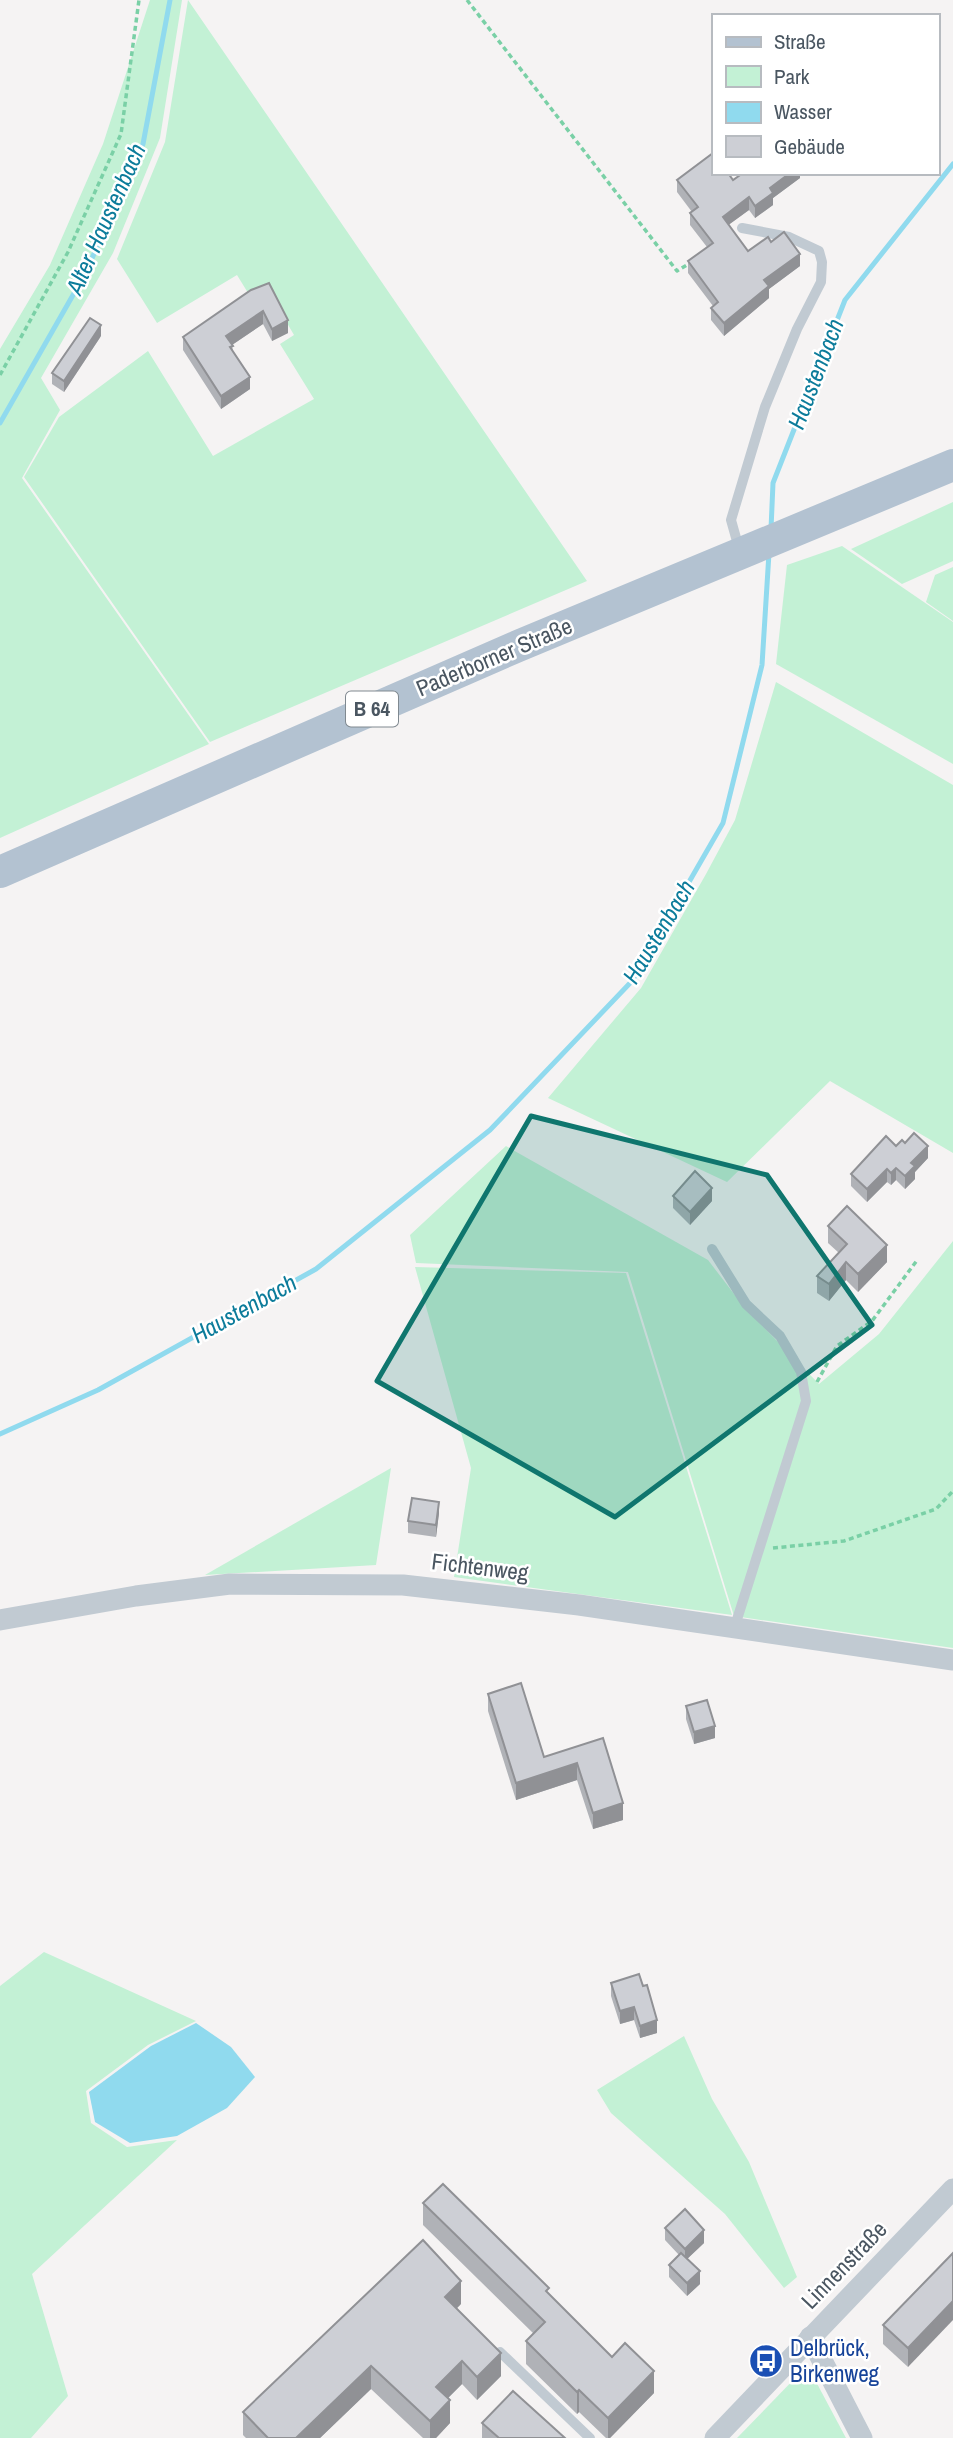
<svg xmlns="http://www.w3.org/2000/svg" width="953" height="2438" font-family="'Archivo Narrow',sans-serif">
<rect width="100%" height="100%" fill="#f5f3f3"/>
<!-- green -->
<g fill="#c3f1d5">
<path d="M150,0H182L160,138L113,253L41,378L60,410L22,478L209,744L0,838V349L50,265L103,144Z"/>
<path d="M188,0L587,581L210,742L24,477L59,417L148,351L213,456L314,399L280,344L294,335L270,294L253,301L237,275L157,323L117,259L165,142Z"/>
<path d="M953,502V561L902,584L851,549Z"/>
<path d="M842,546L953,622V764L776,664L787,565Z"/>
<path d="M953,567V621L926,602L935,575Z"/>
<path d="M776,682L953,785V1153L830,1081L727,1182L548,1098L641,988L706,874L735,820Z"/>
<path d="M506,1146L708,1260L744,1307L819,1384L879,1334L953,1241V1648L734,1616L628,1272L416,1263L410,1235Z"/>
<path d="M415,1267L626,1273L732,1615L454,1577L471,1468Z"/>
<path d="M391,1468L376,1565L205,1575Z"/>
<path d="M44,1952L196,2021L148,2045L86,2091L91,2123L127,2147L177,2140L32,2274L68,2396L31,2438H0V1986Z"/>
<path d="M684,2036L712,2099L749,2162L797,2277L784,2288L725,2214L611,2113L597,2090Z"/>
<path d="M799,2374L814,2378L846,2438H737Z"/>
</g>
<!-- water -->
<path fill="#90daee" d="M196,2023L231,2047L255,2077L227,2108L177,2136L130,2143L95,2122L89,2092L151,2046Z"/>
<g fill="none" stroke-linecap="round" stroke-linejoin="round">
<!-- stream -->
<g stroke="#90daee" stroke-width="5">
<path d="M0,423L85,274L143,144L170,0"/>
<path d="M771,529L773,483L845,300L953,164"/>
<path d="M0,1434L98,1390L316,1269L490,1130L632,981L723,823L762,665L769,553"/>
</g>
<!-- path -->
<g stroke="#7ad0a6" stroke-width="3.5" stroke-dasharray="5 3.5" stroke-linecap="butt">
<path d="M467,0L677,271L690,263"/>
<path d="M0,375L68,252L121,134L139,0"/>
<path d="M817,1382L837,1346L872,1321L918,1259"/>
<path d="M773,1548L844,1541L936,1509L953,1491"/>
</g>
<!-- service -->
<g stroke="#c1cad2" stroke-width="10">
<path d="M740,552L731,520L765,407L797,329L821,282L822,262L819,251L789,237L742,228"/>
<path d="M712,1249L746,1304L780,1336L801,1372L806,1401L734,1629"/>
<path d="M500,2352L590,2438"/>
</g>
<!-- minor -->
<g stroke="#c1cad2" stroke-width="21">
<path d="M0,1620L136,1596L230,1584L403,1585L579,1605L953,1660"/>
<path d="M810,2337L862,2438"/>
<path d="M715,2438L953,2189"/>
</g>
<!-- primary -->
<path stroke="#b3c2d1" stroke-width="32" d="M0,872L518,646L953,465"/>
</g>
<!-- wall -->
<g fill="#b0b2b7">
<path d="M800,173V178L773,198V205L755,218L749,210L728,225L748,251L771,242L800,266L769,289V298L724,336L711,320V308L713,306L688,273V261L707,247L690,225V213L692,212L677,192V180H733Z"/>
<path d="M251,290L288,333L272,341L263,324L232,345L233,351L250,389L221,409L183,350V337Z"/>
<path d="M101,336L64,392L52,384V373Z"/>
<path d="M896,1146L928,1158L915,1172V1179L905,1189L896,1180L891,1185L887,1182L867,1202L851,1186V1174Z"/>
<path d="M673,1196L712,1201L690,1225L673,1208Z"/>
<path d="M828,1226L887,1262L858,1292L846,1280L829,1301L817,1293V1276L839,1253L828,1243Z"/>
<path d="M439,1513L436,1537L408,1533V1521Z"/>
<path d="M488,1694L544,1757L603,1738L623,1820L593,1829L577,1780L516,1800L488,1711Z"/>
<path d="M686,1706L715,1738L694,1744L686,1719Z"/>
<path d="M611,1983L657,2033L640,2038L634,2020L620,2024L611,1996Z"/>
<path d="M423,2203L549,2294L612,2357L654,2393L610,2438H606L579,2412L577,2414L526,2364V2341L534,2334L423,2225Z"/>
<path d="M665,2228L704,2243L687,2259L700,2284L687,2296L669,2277V2265L679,2255L665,2240Z"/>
<path d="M953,2253L908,2367L883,2344V2325Z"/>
<path d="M461,2304L457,2308L501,2376L477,2400L462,2384L448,2398L450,2423L436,2438H423L371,2389L320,2438H246L243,2435V2412Z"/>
<path d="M482,2423L565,2438H482Z"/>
</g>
<!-- shaded-wall -->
<g fill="#909195">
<path d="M790,173H800V178L773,198V205L755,218V206L770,188Z"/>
<path d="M749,197V210L723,229V217Z"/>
<path d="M800,254V266L769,289V298L724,336V323L764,280Z"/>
<path d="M263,311V324L226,349V336Z"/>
<path d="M288,320V333L272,341V329Z"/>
<path d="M101,325V336L64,392V381Z"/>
<path d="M250,377V389L221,409V396Z"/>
<path d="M928,1146V1158L915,1172V1179L905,1189V1176L911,1163Z"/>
<path d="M896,1168V1180L891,1185V1173Z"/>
<path d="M887,1169V1182L867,1202V1189Z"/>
<path d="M712,1188V1201L690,1225V1212Z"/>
<path d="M887,1245V1262L858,1292V1274Z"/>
<path d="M846,1262V1280L829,1301V1284Z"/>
<path d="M439,1502V1513L436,1537V1525Z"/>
<path d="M715,1726V1738L694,1744V1732Z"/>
<path d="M577,1763V1780L516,1800V1783Z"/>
<path d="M623,1803V1820L593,1829V1813Z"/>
<path d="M634,2007V2020L620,2024V2011Z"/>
<path d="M657,2020V2033L640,2038V2026Z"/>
<path d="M704,2230V2243L685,2261V2249Z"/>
<path d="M700,2271V2284L687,2296V2283Z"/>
<path d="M461,2281V2304L445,2320V2297Z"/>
<path d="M953,2301V2320L908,2367V2348Z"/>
<path d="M501,2353V2376L477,2400V2377Z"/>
<path d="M462,2361V2384L436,2410V2387Z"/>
<path d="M371,2366V2389L320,2438H296Z"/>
<path d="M654,2371V2393L610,2438H608V2418Z"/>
<path d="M579,2390V2412L577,2414V2392Z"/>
<path d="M450,2400V2423L436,2438H430V2421Z"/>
</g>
<!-- building -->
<g fill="#cdcfd5" stroke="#909195" stroke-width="2">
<path d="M713,153V173H728L733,180L743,173H790L770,188L773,193L755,206L749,197L723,217L748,251L768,237L771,242L784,232L800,254L764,280L769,286L724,323L711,308L718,302L688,261L713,243L690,213L698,207L677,180Z"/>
<path d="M269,283L288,320L272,329L263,311L226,336L233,346L230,347L250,377L221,396L183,337L251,290Z"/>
<path d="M90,318L101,325L64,381L52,373Z"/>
<path d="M914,1133L928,1146L911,1163L915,1166L905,1176L896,1168L891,1173L887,1169L867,1189L851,1174L886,1136L896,1146L902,1140L905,1143Z"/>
<path d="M695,1171L712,1188L690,1212L673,1196Z"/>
<path d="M847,1206L887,1245L858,1274L846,1262L829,1284L817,1276L847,1244L828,1226Z"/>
<path d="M412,1498L439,1502L436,1525L408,1521Z"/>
<path d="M521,1683L544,1757L603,1738L623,1803L593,1813L577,1763L516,1783L488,1694Z"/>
<path d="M707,1700L715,1726L694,1732L686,1706Z"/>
<path d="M639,1974L643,1986L647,1985L657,2020L640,2026L634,2007L620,2011L611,1983Z"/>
<path d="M443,2184L549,2288L546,2291L612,2357L625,2343L654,2371L608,2418L579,2390L577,2392L526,2341L545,2322L423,2203Z"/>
<path d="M685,2209L704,2230L685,2249L665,2228Z"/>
<path d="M423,2240L461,2281L445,2297L501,2353L477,2377L462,2361L436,2387L450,2400L430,2421L371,2366L296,2438H268L243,2412Z"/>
<path d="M681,2253L700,2271L687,2283L669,2265Z"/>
<path d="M953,2253V2301L908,2348L883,2325Z"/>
<path d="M513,2391L565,2438H499L482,2423Z"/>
</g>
<!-- marked area -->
<path fill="#0f766e" fill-opacity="0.2" stroke="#0f766e" stroke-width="5" stroke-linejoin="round" d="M531,1116L767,1175L872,1325L615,1517L377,1381Z"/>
<!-- icons -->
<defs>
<g id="bus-disc" transform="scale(1.75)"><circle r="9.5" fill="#1a4fb4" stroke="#fff"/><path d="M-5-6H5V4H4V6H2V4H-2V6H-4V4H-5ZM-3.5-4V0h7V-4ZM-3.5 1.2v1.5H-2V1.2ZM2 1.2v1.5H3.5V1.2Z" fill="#fff"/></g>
</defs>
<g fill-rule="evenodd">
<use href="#bus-disc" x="766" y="2361"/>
</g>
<g text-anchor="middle" stroke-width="5" stroke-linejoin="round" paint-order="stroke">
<!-- shield labels -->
<rect fill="#fff" stroke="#808990" stroke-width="2" x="346" y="691.5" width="52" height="35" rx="5"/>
<g font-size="21" font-weight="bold" fill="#4a5661">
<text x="372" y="716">B 64</text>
</g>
<!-- street labels -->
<g font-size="23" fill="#4a5661" stroke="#fff">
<text transform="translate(494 657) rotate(-23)" y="8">Paderborner Straße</text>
<text transform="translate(480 1567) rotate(7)" y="8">Fichtenweg</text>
<text transform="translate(844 2265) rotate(-46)" y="8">Linnenstraße</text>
</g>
<!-- transit labels -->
<g font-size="23" fill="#164399" stroke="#fff" text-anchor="start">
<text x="790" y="2356">Delbrück,<tspan x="790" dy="26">Birkenweg</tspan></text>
</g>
<!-- water labels -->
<g font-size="24" font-style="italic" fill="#0c7c9b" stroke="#fff">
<text transform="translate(106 219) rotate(-66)" y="8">Alter Haustenbach</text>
<text transform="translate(816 374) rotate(-69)" y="8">Haustenbach</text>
<text transform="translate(659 932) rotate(-59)" y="8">Haustenbach</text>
<text transform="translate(244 1309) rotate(-29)" y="8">Haustenbach</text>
</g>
</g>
<!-- legend -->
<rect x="712" y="14" width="228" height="161" fill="#ffffff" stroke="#b7bbc0" stroke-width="2"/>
<rect x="726" y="37" width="35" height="10" fill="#b3c2d1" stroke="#b7bbc0" stroke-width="2"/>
<text x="774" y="49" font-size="21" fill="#4a5661">Straße</text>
<rect x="726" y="66" width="35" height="21" fill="#c3f1d5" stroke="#b7bbc0" stroke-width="2"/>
<text x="774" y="84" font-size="21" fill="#4a5661">Park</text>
<rect x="726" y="102" width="35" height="21" fill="#90daee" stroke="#b7bbc0" stroke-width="2"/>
<text x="774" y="119" font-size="21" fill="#4a5661">Wasser</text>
<rect x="726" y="136" width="35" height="21" fill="#cdcfd5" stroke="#b7bbc0" stroke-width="2"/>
<text x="774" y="154" font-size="21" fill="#4a5661">Gebäude</text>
</svg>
